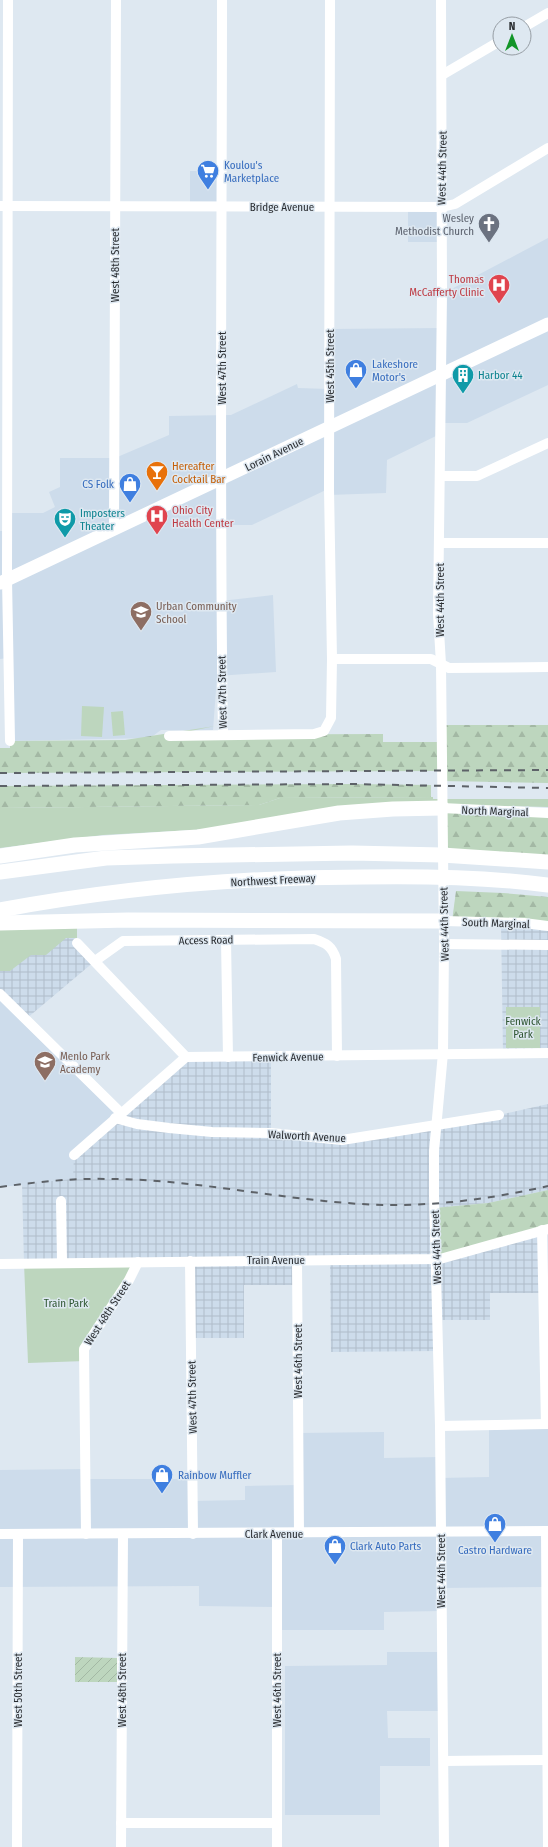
<svg xmlns="http://www.w3.org/2000/svg" width="548" height="1847" font-family="'Fira Sans Condensed',sans-serif">
<defs>
<pattern id="industrial-grid" width="8" height="8" patternUnits="userSpaceOnUse"><rect width="8" height="8" fill="#cddceb"/><path d="M0 4h8M4 0v8" fill="none" stroke="#b0bdca"/></pattern>
<pattern id="forest-firs" width="22" height="20" patternUnits="userSpaceOnUse"><rect width="22" height="20" fill="#bdd6be"/><path d="M5 1l3.5 6h-7zM16 11l3.5 6h-7z" fill="#a3b8a4"/></pattern>
<pattern id="garden-furrows" width="10" height="10" patternUnits="userSpaceOnUse"><rect width="10" height="10" fill="#bdd6be"/><path d="M-1 1l2-2M0 10L10 0M9 11l2-2" fill="none" stroke="#a3b8a4"/></pattern>
</defs>
<rect width="100%" height="100%" fill="#dee8f1"/>
<!-- built -->
<g fill="#cddceb">
<path d="M190,171H222V208L190,207Z"/>
<rect x="408" y="207" width="34" height="35"/>
<path d="M548,238V385L467,423H441L440,434L387,460L386,493L329,495L328,489L252,525H221V601L273,595L276,672L217,676L213,730H161L150,738L10,741L8,658L0,659V531H7V513H43L55,507L49,492L60,487V458H115L169,435V416L231,415L297,384L298,388L329,389L330,329L442,328V294Z"/>
<path d="M0,994L121,1113L73,1180L0,1187Z"/>
<path d="M548,1424V1587L441,1588V1611L384,1612V1630H277L276,1607L199,1606V1586L0,1587V1470L86,1469V1479H192L193,1501L245,1500V1486L299,1485L298,1433L384,1432V1458L440,1457V1478L489,1477V1425Z"/>
<path d="M387,1652H437L438,1711H387L388,1738H430V1766H380V1815H285V1666L387,1665Z"/>
</g>
<!-- industrial -->
<g fill="url(#industrial-grid)">
<path d="M77,921V943L95,961L26,1019L0,994V960Z"/>
<path d="M501,922L548,926V1053H503Z"/>
<path d="M186,1057H271V1133L342,1139L499,1115L548,1104V1190L488,1203L435,1208L542,1230L544,1293H490V1320H438V1351L331,1352L330,1260H297V1285H244V1338H193L191,1261L24,1263L22,1184L73,1179L74,1155Z"/>
</g>
<!-- green -->
<g fill="#bdd6be">
<path d="M82,706L104,707L102,737L81,736Z"/>
<path d="M123,711L125,735L113,736L111,712Z"/>
<path d="M433,797V799H548V807L503,806L193,830L103,835L0,848V808L259,805L280,798Z"/>
<path d="M77,921V938H66L46,955H31L10,971H0V923Z"/>
<rect x="506" y="1007" width="34" height="41"/>
<path d="M138,1262L84,1349L85,1361L28,1363L24,1263Z"/>
</g>
<!-- forest -->
<g fill="url(#forest-firs)">
<path d="M441,725H548V783L441,781V771L0,773V748H10V741L125,740L215,726L172,735L383,734V742H441Z"/>
<path d="M351,784L431,785V797L280,798L259,805L0,808V786Z"/>
<path d="M442,808L548,813V862L442,855Z"/>
<path d="M456,891L503,893L548,897V926L452,921Z"/>
<path d="M548,1190V1229L440,1259L434,1208L488,1203Z"/>
</g>
<!-- garden -->
<path fill="url(#garden-furrows)" d="M75,1657L117,1658V1682H75Z"/>
<g fill="none" stroke-linecap="round" stroke-linejoin="round">
<!-- minor -->
<g stroke="#fff" stroke-width="10">
<path d="M8,0L7,579L10,741"/>
<path d="M222,0C222,245 219,490 223,735"/>
<path d="M441,0L442,294L438,614L441,664L444,944L443,1053L434,1151V1195L440,1426L444,1847"/>
<path d="M524,27L548,13"/>
<path d="M442,75L500,41"/>
<path d="M0,206L442,207L455,204L548,148"/>
<path d="M440,476H477L548,443"/>
<path d="M114,529L116,0"/>
<path d="M439,543H548"/>
<path d="M332,659H431L449,668L548,667"/>
<path d="M169,736L314,734L324,731L331,718L332,659L329,489L330,0"/>
<path d="M442,808L548,813"/>
<path d="M444,921L524,923L548,926"/>
<path d="M226,940L228,1057"/>
<path d="M77,943L186,1057L548,1053"/>
<path d="M444,944L548,945"/>
<path d="M95,961L123,941L314,939C326,943 332,946 336,959L337,1056"/>
<path d="M0,994L121,1113"/>
<path d="M115,1118L137,1124L169,1128L212,1132L271,1133L342,1140L499,1115"/>
<path d="M74,1155L186,1057"/>
<path d="M61,1201L62,1262"/>
<path d="M542,1230L546,1424"/>
<path d="M297,1260L299,1534"/>
<path d="M190,1261L193,1534"/>
<path d="M0,1264L440,1259L548,1229"/>
<path d="M440,1426L548,1424"/>
<path d="M546,1531L548,1847"/>
<path d="M0,1534L548,1531"/>
<path d="M86,1534L84,1349L129,1280L138,1262"/>
<path d="M444,1761L546,1760"/>
<path d="M121,1823H277"/>
<path d="M17,1847L18,1534"/>
<path d="M121,1847L123,1534"/>
<path d="M277,1847V1534"/>
</g>
<!-- major -->
<path stroke="#fff" stroke-width="13" d="M0,583L548,324"/>
<!-- highway -->
<g stroke="#fff" stroke-width="15">
<path d="M0,856L75,845L198,837L339,813L393,809L442,808"/>
<path d="M0,872L106,858L173,856L352,853L442,855L548,862"/>
<path d="M0,910C119,888 242,877 364,877C425,876 487,877 548,885"/>
<path d="M0,923L128,920L444,921"/>
</g>
<!-- rail -->
<g stroke="#5d6268" stroke-width="2" stroke-dasharray="7 7" stroke-linecap="butt">
<path d="M0,773L548,770"/>
<path d="M0,786L351,784L548,788"/>
<path d="M0,1187C36,1182 72,1178 109,1179C188,1179 267,1197 347,1203C415,1209 482,1201 548,1186"/>
</g>
</g>
<!-- icons -->
<defs>
<g id="supermarket-pin" transform="scale(1.15)"><path d="M0 17L-7.5 6A9.5 9.5 0 1 1 7.5 6Z" fill="#3f7fe0" stroke="#dee8f1"/><path d="M-6-5.5h2.5l.6 2H6L4.5 2H-2.5L-4.4-4H-6ZM-1.5 3.2a1.3 1.3 0 1 0 .1 0ZM3 3.2a1.3 1.3 0 1 0 .1 0Z" fill="#fff"/></g>
<g id="church-pin" transform="scale(1.15)"><path d="M0 17L-7.5 6A9.5 9.5 0 1 1 7.5 6Z" fill="#6b7280" stroke="#dee8f1"/><path d="M-1.2-6h2.4v3.5h3.3v2.4h-3.3V6h-2.4V-.1h-3.3v-2.4h3.3Z" fill="#fff"/></g>
<g id="hospital-pin" transform="scale(1.15)"><path d="M0 17L-7.5 6A9.5 9.5 0 1 1 7.5 6Z" fill="#e0444e" stroke="#dee8f1"/><path d="M-5-5h3v3.5h4V-5h3V5h-3V1.5h-4V5h-3Z" fill="#fff"/></g>
<g id="shop-pin" transform="scale(1.15)"><path d="M0 17L-7.5 6A9.5 9.5 0 1 1 7.5 6Z" fill="#3f7fe0" stroke="#dee8f1"/><path d="M-5-2.5h2.3a2.7 3.5 0 0 1 5.4 0H5L5.5 6h-11ZM-1.5-2.5h3a1.5 2.3 0 0 0-3 0Z" fill="#fff"/></g>
<g id="building-pin" transform="scale(1.15)"><path d="M0 17L-7.5 6A9.5 9.5 0 1 1 7.5 6Z" fill="#0f9aa8" stroke="#dee8f1"/><path d="M-4-6H4V6H1V3H-1V6H-4ZM-2.5-4.3h1.7v1.8h-1.7ZM.8-4.3h1.7v1.8H.8ZM-2.5-1h1.7V.8h-1.7ZM.8-1h1.7V.8H.8Z" fill="#fff"/></g>
<g id="bar-pin" transform="scale(1.15)"><path d="M0 17L-7.5 6A9.5 9.5 0 1 1 7.5 6Z" fill="#e8710a" stroke="#dee8f1"/><path d="M-6-5H6L.8 .8V4.5H3.5V6h-7V4.5H-.8V.8Z" fill="#fff"/></g>
<g id="theatre-pin" transform="scale(1.15)"><path d="M0 17L-7.5 6A9.5 9.5 0 1 1 7.5 6Z" fill="#0f9aa8" stroke="#dee8f1"/><path d="M-5-5.5Q0-4 5-5.5V0Q5 5 0 6Q-5 5-5 0ZM-3.3-2.5H-1v1.5H-3.3ZM1-2.5H3.3v1.5H1ZM-2.8 1Q0 5.5 2.8 1Z" fill="#fff"/></g>
<g id="school-pin" transform="scale(1.15)"><path d="M0 17L-7.5 6A9.5 9.5 0 1 1 7.5 6Z" fill="#8d6e63" stroke="#dee8f1"/><path d="M0-5L7-2L0 1L-7-2ZM-4 1L0 2.5L4 1V4Q0 6-4 4Z" fill="#fff"/></g>
</defs>
<g fill-rule="evenodd">
<use href="#supermarket-pin" x="208" y="171"/>
<use href="#church-pin" x="489" y="224"/>
<use href="#hospital-pin" x="499" y="285"/>
<use href="#shop-pin" x="356" y="370"/>
<use href="#building-pin" x="463" y="375"/>
<use href="#bar-pin" x="157" y="472"/>
<use href="#shop-pin" x="130" y="484"/>
<use href="#hospital-pin" x="157" y="516"/>
<use href="#theatre-pin" x="65" y="519"/>
<use href="#school-pin" x="141" y="612"/>
<use href="#school-pin" x="45" y="1062"/>
<use href="#shop-pin" x="162" y="1475"/>
<use href="#shop-pin" x="495" y="1524"/>
<use href="#shop-pin" x="335" y="1546"/>
</g>
<g text-anchor="middle" stroke-width="3" stroke-linejoin="round" paint-order="stroke">
<!-- shop labels -->
<g font-size="11" fill="#366cbe" stroke="#dee8f1" text-anchor="start">
<text x="224" y="169">Koulou's<tspan x="224" dy="13">Marketplace</tspan></text>
<text x="372" y="368">Lakeshore<tspan x="372" dy="13">Motor's</tspan></text>
<text x="114" y="488" text-anchor="end">CS Folk</text>
<text x="178" y="1479">Rainbow Muffler</text>
<text x="350" y="1550">Clark Auto Parts</text>
<text x="495" y="1554" text-anchor="middle">Castro Hardware</text>
</g>
<!-- street labels -->
<g font-size="11" fill="#2a2d31" stroke="#dee8f1">
<text transform="translate(442 168) rotate(-89)" y="4">West 44th Street</text>
<text x="282" y="211">Bridge Avenue</text>
<text transform="translate(115 265) rotate(-90)" y="4">West 48th Street</text>
<text transform="translate(330 366) rotate(-90)" y="4">West 45th Street</text>
<text transform="translate(222 368) rotate(-90)" y="4">West 47th Street</text>
<text transform="translate(274 454) rotate(-26)" y="4">Lorain Avenue</text>
<text transform="translate(440 600) rotate(-90)" y="4">West 44th Street</text>
<text transform="translate(222 692) rotate(-91)" y="4">West 47th Street</text>
<text transform="translate(495 811) rotate(2)" y="4">North Marginal</text>
<text transform="translate(273 880) rotate(-3)" y="4">Northwest Freeway</text>
<text transform="translate(496 923) rotate(2)" y="4">South Marginal</text>
<text transform="translate(444 924) rotate(-91)" y="4">West 44th Street</text>
<text transform="translate(206 940) rotate(-1)" y="4">Access Road</text>
<text transform="translate(288 1057) rotate(-1)" y="4">Fenwick Avenue</text>
<text transform="translate(307 1136) rotate(3)" y="4">Walworth Avenue</text>
<text transform="translate(436 1247) rotate(-92)" y="4">West 44th Street</text>
<text x="276" y="1264">Train Avenue</text>
<text transform="translate(107 1313) rotate(-57)" y="4">West 48th Street</text>
<text transform="translate(298 1361) rotate(-90)" y="4">West 46th Street</text>
<text transform="translate(192 1397) rotate(-91)" y="4">West 47th Street</text>
<text x="274" y="1538">Clark Avenue</text>
<text transform="translate(441 1571) rotate(-90)" y="4">West 44th Street</text>
<text transform="translate(18 1690) rotate(-90)" y="4">West 50th Street</text>
<text transform="translate(122 1690) rotate(-90)" y="4">West 48th Street</text>
<text transform="translate(277 1690) rotate(-90)" y="4">West 46th Street</text>
</g>
<!-- worship labels -->
<g font-size="11" fill="#5b616d" stroke="#dee8f1" text-anchor="end">
<text x="474" y="222">Wesley<tspan x="474" dy="13">Methodist Church</tspan></text>
</g>
<!-- health labels -->
<g font-size="11" fill="#be3a42" stroke="#dee8f1" text-anchor="end">
<text x="484" y="283">Thomas<tspan x="484" dy="13">McCafferty Clinic</tspan></text>
<text x="172" y="514" text-anchor="start">Ohio City<tspan x="172" dy="13">Health Center</tspan></text>
</g>
<!-- culture labels -->
<g font-size="11" fill="#0d838f" stroke="#dee8f1" text-anchor="start">
<text x="478" y="379">Harbor 44</text>
<text x="80" y="517">Imposters<tspan x="80" dy="13">Theater</tspan></text>
</g>
<!-- food labels -->
<g font-size="11" fill="#c56008" stroke="#dee8f1" text-anchor="start">
<text x="172" y="470">Hereafter<tspan x="172" dy="13">Cocktail Bar</tspan></text>
</g>
<!-- education labels -->
<g font-size="11" fill="#785e54" stroke="#dee8f1" text-anchor="start">
<text x="156" y="610">Urban Community<tspan x="156" dy="13">School</tspan></text>
<text x="60" y="1060">Menlo Park<tspan x="60" dy="13">Academy</tspan></text>
</g>
<!-- park labels -->
<g font-size="11" fill="#2f5632" stroke="#dee8f1">
<text x="523" y="1025">Fenwick<tspan x="523" dy="13">Park</tspan></text>
<text x="66" y="1307">Train Park</text>
</g>
</g>
<!-- north arrow -->
<g transform="translate(512 36)"><circle r="19" fill="#dee8f1" stroke="#969da4"/>
<path d="M0-3L7 15L0 10L-7 15Z" fill="#129528"/>
<text y="-6" font-size="11" font-weight="bold" text-anchor="middle" fill="#2a2d31">N</text>
</g>
</svg>
